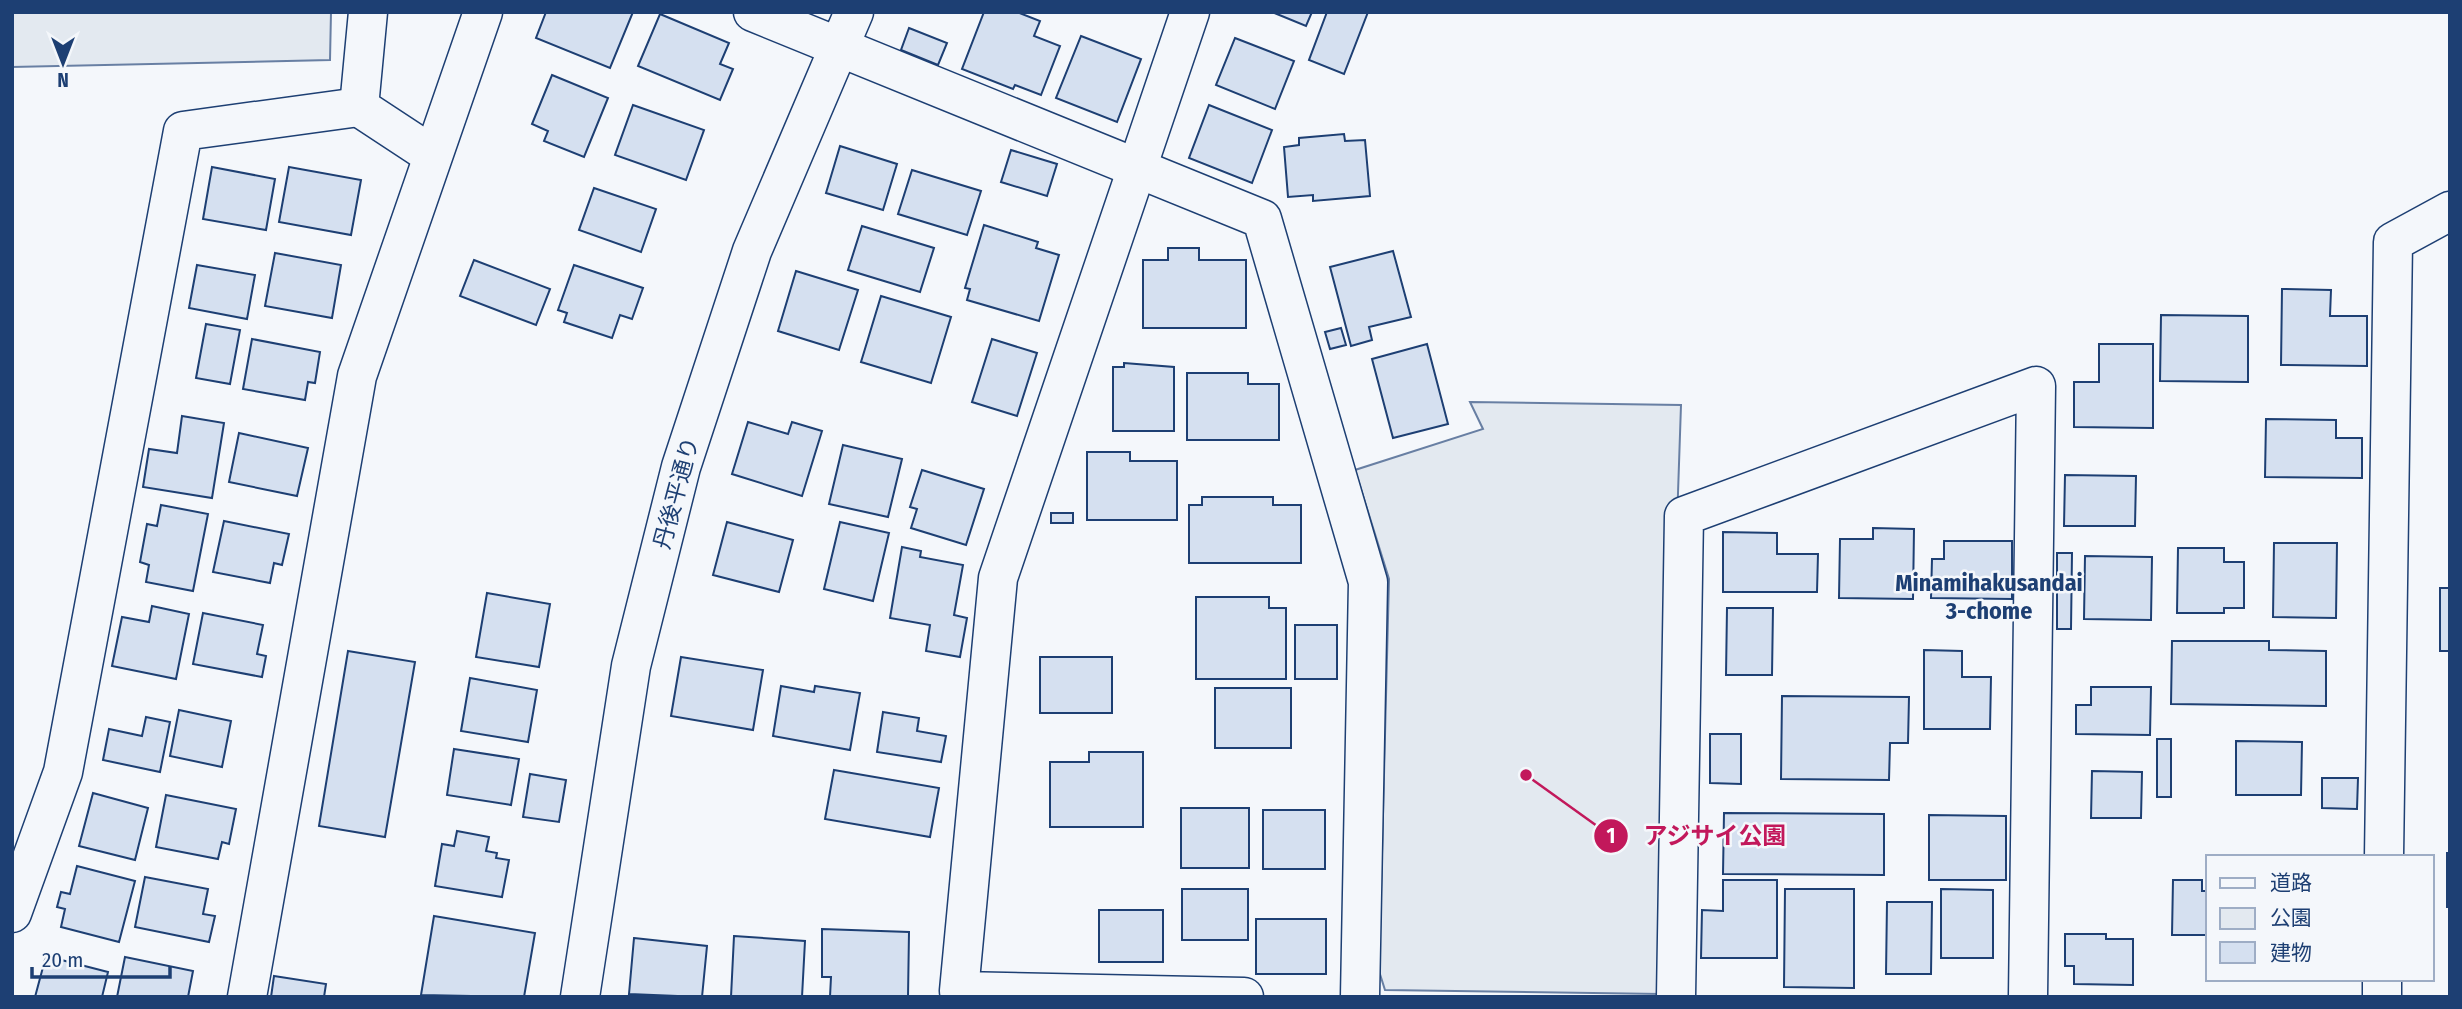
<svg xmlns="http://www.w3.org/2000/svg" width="2462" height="1009" font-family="'Fira Sans Condensed','Noto Sans JP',sans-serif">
<rect width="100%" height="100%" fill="#f4f7fb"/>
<!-- green -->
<g fill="#e3e9f0" stroke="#687fa3" stroke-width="2">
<path d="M12,12H331L330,60L12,67Z"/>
<path d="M1470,402L1681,405L1661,994L1385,990L1379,971L1389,579L1355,470L1483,429Z"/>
</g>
<!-- building -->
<g fill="#d5e0f0" stroke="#1d3f73" stroke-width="2">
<path d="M546,12H633L610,68L536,38Z"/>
<path d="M984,12H1017L1040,21L1034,36L1060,46L1041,95L1015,85L1013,89L962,69Z"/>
<path d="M1272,12H1312L1306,26Z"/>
<path d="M1327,12H1368L1344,74L1309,60Z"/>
<path d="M660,14L729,43L720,64L733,69L720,100L638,66Z"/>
<path d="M909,28L947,43L938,65L901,50Z"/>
<path d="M1081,36L1141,59L1117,122L1056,98Z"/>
<path d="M1235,38L1294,61L1275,109L1216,85Z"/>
<path d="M552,75L608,98L584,157L544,141L548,131L532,124Z"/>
<path d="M633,105L704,130L686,180L615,155Z"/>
<path d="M1209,105L1272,130L1252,183L1189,158Z"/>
<path d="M1344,134L1345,141L1365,140L1370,196L1313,201V195L1288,197L1284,147L1299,145V138Z"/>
<path d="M840,146L897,164L883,210L826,193Z"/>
<path d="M1011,150L1057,164L1047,196L1001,182Z"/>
<path d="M212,167L275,179L266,230L203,219Z"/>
<path d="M289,167L361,180L351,235L279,222Z"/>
<path d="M912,170L981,191L967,235L898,214Z"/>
<path d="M594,188L656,209L641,252L579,230Z"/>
<path d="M984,225L1038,242L1036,248L1059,255L1039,321L967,300L970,289L965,288Z"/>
<path d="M862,226L934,248L920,292L848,270Z"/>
<path d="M1168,248H1199V260H1246V328H1143V260H1168Z"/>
<path d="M1393,251L1411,317L1369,327L1372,340L1351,346L1330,267Z"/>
<path d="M275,253L341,265L332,318L265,306Z"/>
<path d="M474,260L550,289L536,325L460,296Z"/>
<path d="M197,265L255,275L247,319L189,308Z"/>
<path d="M574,265L643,288L632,319L620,315L612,338L564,322L567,313L558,310Z"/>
<path d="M796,271L858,290L839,350L778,331Z"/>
<path d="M2282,289L2331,290L2330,316H2367V366L2281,365Z"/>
<path d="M881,296L951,317L931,383L861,362Z"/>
<path d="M2161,315L2248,316V382L2160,381Z"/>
<path d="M206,324L240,330L230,384L196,378Z"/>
<path d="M1341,328L1346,345L1330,349L1325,332Z"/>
<path d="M252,339L320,352L315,383L308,382L305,400L243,389Z"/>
<path d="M992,339L1037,353L1017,416L972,402Z"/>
<path d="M1427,344L1448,424L1393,438L1372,359Z"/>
<path d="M2099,344H2153V428L2074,427V382H2099Z"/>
<path d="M1124,363L1174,367V431H1113V367H1124Z"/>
<path d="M1187,373H1248V384H1279V440H1187Z"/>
<path d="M182,416L224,423L212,498L143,487L149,449L177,453Z"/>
<path d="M2266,419L2336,420V438H2362V478L2265,477Z"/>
<path d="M748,422L788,434L792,422L822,431L802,496L732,474Z"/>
<path d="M239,433L308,448L297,496L229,482Z"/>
<path d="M843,445L902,459L888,517L829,504Z"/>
<path d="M1087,452H1130V461H1177V520H1087Z"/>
<path d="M922,470L984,489L966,545L911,528L917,509L910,507Z"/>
<path d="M2065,475L2136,476L2135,526H2064Z"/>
<path d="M1202,497H1273V505H1301V563H1189V505H1202Z"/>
<path d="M161,505L208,514L193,591L146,582L149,565L140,562L147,524L157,526Z"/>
<rect x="1051" y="513" width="22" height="10"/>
<path d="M224,521L289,534L282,565L274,563L270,583L213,572Z"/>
<path d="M727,522L793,540L779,592L713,575Z"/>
<path d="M840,522L889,533L873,601L824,589Z"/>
<path d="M1873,528L1914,529L1913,599L1839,598L1840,539H1873Z"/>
<path d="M1723,532L1777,533V554H1818L1817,592H1723Z"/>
<path d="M1944,541H2012V599L1931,598L1932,559H1944Z"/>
<path d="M2274,543H2337L2336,618L2273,617Z"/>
<path d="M902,547L921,551L920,557L963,565L954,615L967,618L960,657L926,651L930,625L890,618Z"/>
<path d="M2178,548H2224V562H2244V608H2224V613H2177Z"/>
<path d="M2057,553H2072L2071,629H2057Z"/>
<path d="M2085,556L2152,557L2151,620L2084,619Z"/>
<rect x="2440" y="588" width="10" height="63"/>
<path d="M487,593L550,604L539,667L476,657Z"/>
<path d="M1196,597H1269V608H1286V679H1196Z"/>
<path d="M152,606L189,614L176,679L112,666L122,617L149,622Z"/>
<path d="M1727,608H1773L1772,675H1726Z"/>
<path d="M203,613L263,625L257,654L266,656L262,677L193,664Z"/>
<rect x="1295" y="625" width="42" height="54"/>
<path d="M2172,641H2269V650L2326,651V706L2171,704Z"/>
<path d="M1924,650L1962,651V677H1991L1990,729H1924Z"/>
<path d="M348,651L415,662L385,837L319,826Z"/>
<path d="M681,657L763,670L753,730L671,716Z"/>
<rect x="1040" y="657" width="72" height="56"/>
<path d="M470,678L537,690L528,742L461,731Z"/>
<path d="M781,686L814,692L815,686L860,693L850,750L773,736Z"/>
<path d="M2091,687H2151L2150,735L2076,734V705H2091Z"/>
<rect x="1215" y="688" width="76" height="60"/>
<path d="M1782,696L1909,697L1908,743H1890L1889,780L1781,779Z"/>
<path d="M179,710L231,721L222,767L170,756Z"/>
<path d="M883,712L919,718L917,731L946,736L941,762L877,752Z"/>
<path d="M146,717L170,722L160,772L103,760L109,729L142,736Z"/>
<path d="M1710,734H1741V784L1710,783Z"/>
<rect x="2157" y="739" width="14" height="58"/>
<path d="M2236,741L2302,742L2301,795H2236Z"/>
<path d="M454,749L519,759L511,805L447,795Z"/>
<path d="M1089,752H1143V827H1050V762H1089Z"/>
<path d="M834,770L939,788L930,837L825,819Z"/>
<path d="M2092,771L2142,772L2141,818H2091Z"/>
<path d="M530,774L566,780L559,822L523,817Z"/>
<path d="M2322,778H2358L2357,809L2322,808Z"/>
<path d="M93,793L148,808L135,860L79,846Z"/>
<path d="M166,795L236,809L229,844L222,842L218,859L156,847Z"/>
<rect x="1181" y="808" width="68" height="60"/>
<rect x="1263" y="810" width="62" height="59"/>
<path d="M1724,813L1884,814V875L1723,874Z"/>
<path d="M1929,815L2006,816V880H1929Z"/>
<path d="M457,831L489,837L486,851L497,853L496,858L509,860L502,897L435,886L442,844L454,846Z"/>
<rect x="2447" y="853" width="3" height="54"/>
<path d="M77,866L135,881L119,942L61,927L65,909L57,907L61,892L70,894Z"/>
<path d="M145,877L208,889L203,914L215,916L209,942L135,927Z"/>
<path d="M1723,880H1777V958H1701L1702,910L1723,911Z"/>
<path d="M2173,880H2202V891H2208V935H2172Z"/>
<rect x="1182" y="889" width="66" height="51"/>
<path d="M1785,889H1854V988L1784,987Z"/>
<path d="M1941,889L1993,890V958H1941Z"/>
<path d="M1887,902H1932L1931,974H1886Z"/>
<rect x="1099" y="910" width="64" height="52"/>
<path d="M434,916L535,933L524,997L421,995Z"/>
<rect x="1256" y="919" width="70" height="55"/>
<path d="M822,929L909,932L908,997H830L831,977H822Z"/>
<path d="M2065,934H2106V939H2133V985L2074,984V966H2065Z"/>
<path d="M734,936L805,941L802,997H731Z"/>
<path d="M634,938L707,946L702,997L629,994Z"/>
<path d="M46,956L108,972L102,997H35Z"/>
<path d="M125,957L193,971L188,997H117Z"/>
<path d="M274,976L326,984L324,997H271Z"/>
</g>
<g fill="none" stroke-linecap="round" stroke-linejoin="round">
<!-- street casing -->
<g stroke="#1d3f73" stroke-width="41">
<g id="street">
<path d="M368,12L359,107L432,155"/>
<path d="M753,12L1262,219L1368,582L1360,997"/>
<path d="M1190,12L998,578L959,991L1244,997"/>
<path d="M2384,857L2393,242L2450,211"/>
<path d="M12,913L63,772L183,131L359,107"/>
<path d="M247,997L357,376L483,12"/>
<path d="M1676,997L1684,516L2036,386L2028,997"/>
<path d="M2382,997V979"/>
</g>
</g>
<!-- secondary casing -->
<g stroke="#1d3f73" stroke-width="41">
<path id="secondary" d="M580,997L631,666L681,467L752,251L854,12"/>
</g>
<!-- street -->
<use href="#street" stroke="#f4f7fb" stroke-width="38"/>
<!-- secondary -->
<use href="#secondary" stroke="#f4f7fb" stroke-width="38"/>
</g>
<g text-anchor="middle" stroke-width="5" stroke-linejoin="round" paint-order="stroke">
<!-- street labels -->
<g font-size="23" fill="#1d3f73" stroke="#f4f7fb">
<text transform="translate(676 493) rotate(-75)" y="8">丹後平通り</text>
</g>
<!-- neighbourhood labels -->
<g font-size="24" font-weight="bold" fill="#1d3f73" stroke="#f4f7fb">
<text x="1989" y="591">Minamihakusandai<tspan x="1989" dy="28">3-chome</tspan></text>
</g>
</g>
<!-- callouts -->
<path fill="none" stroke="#c2185b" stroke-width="2.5" d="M1526 775L1611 836"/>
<g fill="#c2185b" stroke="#f4f7fb" stroke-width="2.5">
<circle cx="1526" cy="775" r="7"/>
<circle cx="1611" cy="836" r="18"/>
</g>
<g font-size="21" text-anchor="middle" font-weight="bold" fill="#fff">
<text x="1611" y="843">1</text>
</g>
<g font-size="24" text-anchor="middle" font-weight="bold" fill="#c2185b" stroke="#f4f7fb" stroke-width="5" stroke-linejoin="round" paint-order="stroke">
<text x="1715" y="844">アジサイ公園</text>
</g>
<!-- border -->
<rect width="2462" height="1009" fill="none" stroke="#1d3f73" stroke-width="28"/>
<!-- legend -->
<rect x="2206" y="855" width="228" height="126" fill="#f4f7fb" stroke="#9eadc5" stroke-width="2"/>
<rect x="2220" y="878" width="35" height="10" fill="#f4f7fb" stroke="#9eadc5" stroke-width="2"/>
<text x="2270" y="890" font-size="21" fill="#1d3f73">道路</text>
<rect x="2220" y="908" width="35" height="21" fill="#e3e9f0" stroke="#9eadc5" stroke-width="2"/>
<text x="2270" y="925" font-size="21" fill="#1d3f73">公園</text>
<rect x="2220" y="942" width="35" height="21" fill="#d5e0f0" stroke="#9eadc5" stroke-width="2"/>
<text x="2270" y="960" font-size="21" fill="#1d3f73">建物</text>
<!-- north arrow -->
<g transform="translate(63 63) rotate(180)" stroke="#f4f7fb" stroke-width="5" paint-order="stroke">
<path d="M0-5L12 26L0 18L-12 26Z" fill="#1d3f73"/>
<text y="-10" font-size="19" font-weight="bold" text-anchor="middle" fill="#1d3f73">N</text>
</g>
<!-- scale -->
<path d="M32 967v10h138v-10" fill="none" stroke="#1d3f73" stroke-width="3.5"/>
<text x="42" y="967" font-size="21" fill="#1d3f73" stroke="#f4f7fb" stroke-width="5" paint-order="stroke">20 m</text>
</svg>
